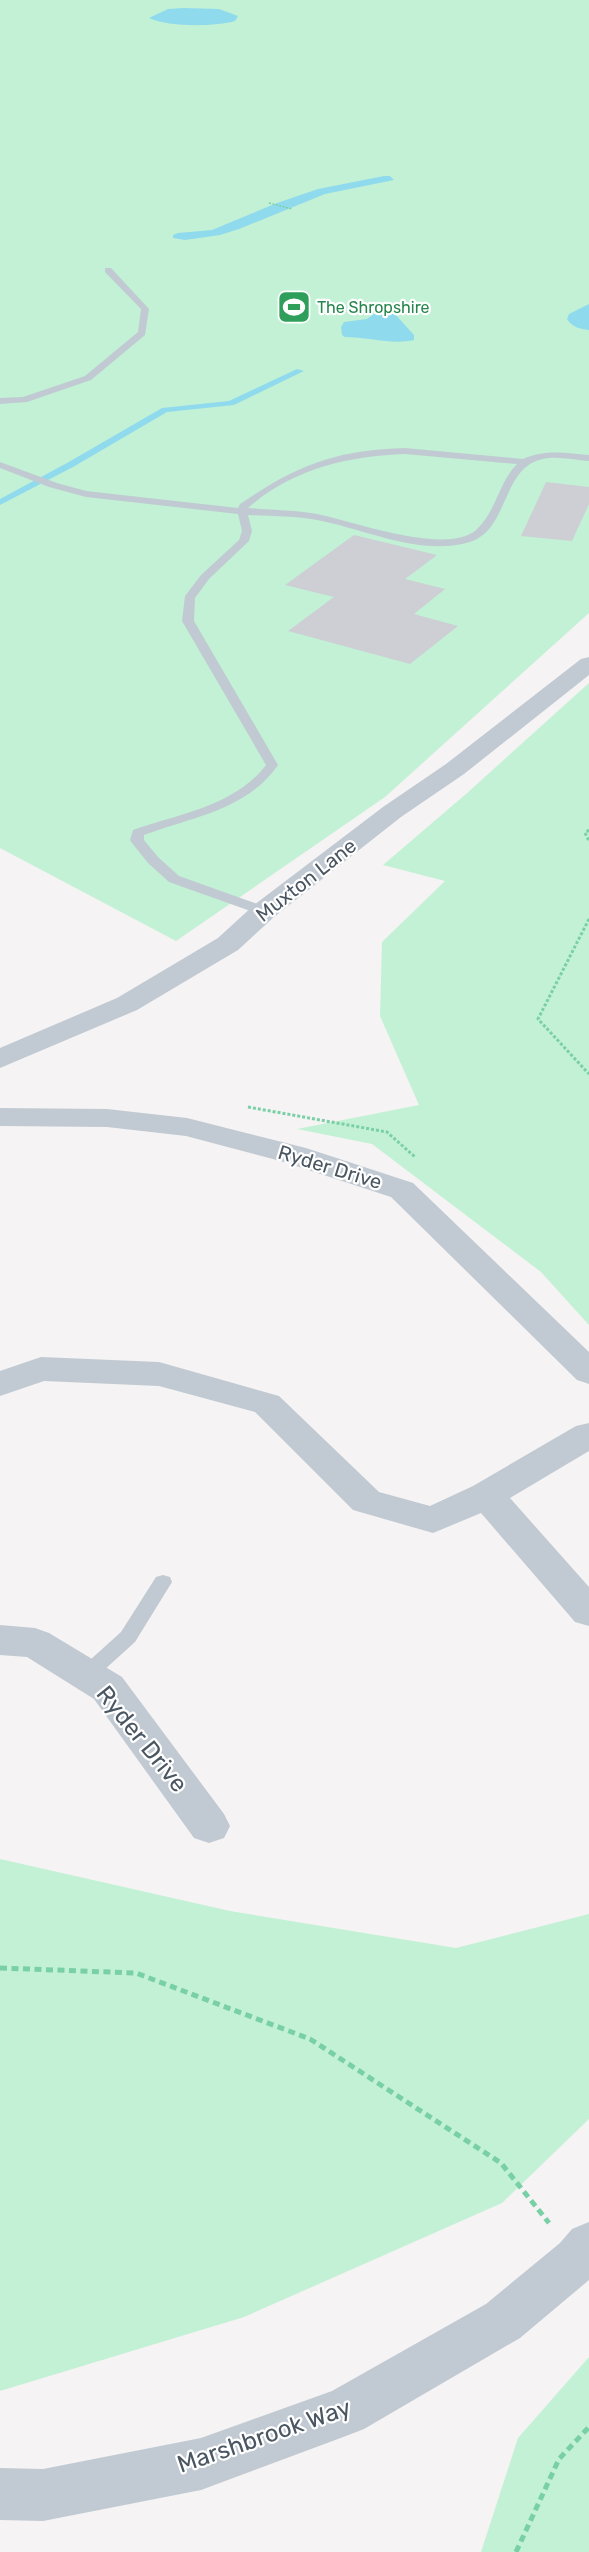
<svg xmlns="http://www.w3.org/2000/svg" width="589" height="2552" font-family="Rubik,sans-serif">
<rect width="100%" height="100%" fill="#f5f3f3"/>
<!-- green -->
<g fill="#c3f1d5">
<path d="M0,0H589V613L385,797L176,941L0,848Z"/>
<path d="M589,683V1325L541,1272L372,1144L297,1129L419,1105L380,1016L382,942L445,881L383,865L466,794Z"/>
<path d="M0,1859L230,1911L456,1948L589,1914V2119L502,2203L244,2317L0,2391Z"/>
<path d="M589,2357V2552H481L518,2438Z"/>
</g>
<!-- water -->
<g fill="#90daee">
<path d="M184,8L219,9L238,16L235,21C214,27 168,27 149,18L168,9Z"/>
<path d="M384,176H390L394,180L325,194L239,229L220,235L185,240L173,238V235L178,233L212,230L277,203L318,189Z"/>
<path d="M589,304V330C580,329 572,327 567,319L569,314Z"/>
<path d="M386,311L394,313L414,335V340C393,345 368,337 345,337L342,335L341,327L344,322L367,319L375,313Z"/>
</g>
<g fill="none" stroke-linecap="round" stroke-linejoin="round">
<!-- stream -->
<path fill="#90daee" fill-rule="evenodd" d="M297,369L304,371L234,405L167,412L73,467L0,505V499L67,463L162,408L229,401Z"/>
</g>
<!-- building -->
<g fill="#cdcfd5">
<path d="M546,482L589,487V504L572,541L521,536Z"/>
<path d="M354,535L437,555L405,579L445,589L414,614L458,626L410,664L288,631L334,597L285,585Z"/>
</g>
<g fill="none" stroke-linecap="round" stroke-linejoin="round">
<!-- path-far2 -->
<path stroke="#7ad0a6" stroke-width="1.5" stroke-dasharray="2 1.5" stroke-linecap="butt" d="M269,203L292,209"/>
<!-- path-far1 -->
<g stroke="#7ad0a6" stroke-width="3" stroke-dasharray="3 2" stroke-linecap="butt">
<path d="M589,830L585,833L589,841"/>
<path d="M589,919L538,1019L589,1074"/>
<path d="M248,1107L387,1132L415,1157"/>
</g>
<!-- path -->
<g stroke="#7ad0a6" stroke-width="5" stroke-dasharray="7 4.5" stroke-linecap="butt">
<path d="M0,1968L136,1973L310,2039L501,2163L549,2223"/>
<path d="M516,2552L559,2459L589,2427"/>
</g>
<!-- service -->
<g fill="#c1cad2" fill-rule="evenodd">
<path d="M105,268H111L149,309L145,335L91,380L27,402L0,404V398L23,397L85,376L138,332L141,309L105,272Z"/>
<path d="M405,448L523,459C545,449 566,453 589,455V461C573,460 554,455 539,460C502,471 508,530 470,542C421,557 365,529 317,520C294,516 271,516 248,515L252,531L249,541L209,579L195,598L194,621L278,765C247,810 192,817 144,835V840L158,857L179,876L269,908L271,911L269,914H259L169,882L148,863L132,843L130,840L133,830C179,814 235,806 266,765L182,621L185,596L201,575L239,540L242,531L238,514L86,497L49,487L0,468V462L57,483L86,491L238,508L240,504C297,465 336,450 405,448ZM405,454L517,464C499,482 496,512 476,530C446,556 353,521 317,514C294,510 271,510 248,508C292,469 348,456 405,454Z"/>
<path d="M163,1575L170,1577L172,1582L135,1642L93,1680L86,1683L79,1680L76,1675L79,1670L121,1632L156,1577Z"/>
</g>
<!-- minor -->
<g fill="#c1cad2" fill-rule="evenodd">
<path d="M589,657V675L464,774L401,817L274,917L238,950L137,1010L0,1068V1048L117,998L218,938L254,905L383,807L446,764L581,659Z"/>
<path d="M0,1108L107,1109L187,1118L306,1148L413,1183L589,1352V1384L577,1380L391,1197L284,1162L186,1136L107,1127L0,1126Z"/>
<path d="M41,1357L159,1362L279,1396L379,1492L430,1506L473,1486L576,1426L589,1423V1451L510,1498L589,1587V1626L575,1622L481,1513L433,1533L353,1510L255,1412L159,1386L44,1381L0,1396V1371Z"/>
<path d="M0,1625L35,1628L49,1633L122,1677L224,1814L230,1826L224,1838L209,1843L194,1838L94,1699L27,1657L0,1655Z"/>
<path d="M589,2222V2280L520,2338L364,2429L346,2436L201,2490L43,2521L0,2520V2468L43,2469L201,2438L332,2391L486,2304L560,2243L572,2229Z"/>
</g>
</g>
<!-- icons -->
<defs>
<g id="stadium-square" transform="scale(1.725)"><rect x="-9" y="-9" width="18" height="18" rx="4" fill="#2e9e5b" stroke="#fff"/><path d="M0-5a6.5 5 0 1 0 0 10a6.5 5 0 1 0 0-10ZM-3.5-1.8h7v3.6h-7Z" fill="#fff"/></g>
</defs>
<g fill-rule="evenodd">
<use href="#stadium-square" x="294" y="307"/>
</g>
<g text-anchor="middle" stroke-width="4.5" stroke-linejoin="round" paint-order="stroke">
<!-- far-leisure labels -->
<g font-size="16" fill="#27864d" stroke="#fff" text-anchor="start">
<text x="317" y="313">The Shropshire</text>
</g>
<!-- street labels -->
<g font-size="20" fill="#4a5661" stroke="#fff">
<text transform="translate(306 880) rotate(-38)" y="7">Muxton Lane</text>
<text transform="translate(330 1167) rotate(17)" y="7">Ryder Drive</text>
</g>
<!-- near-street labels -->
<g font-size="24" fill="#4a5661" stroke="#fff">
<text transform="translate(142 1739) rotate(51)" y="8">Ryder Drive</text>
<text transform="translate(264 2436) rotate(-19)" y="8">Marshbrook Way</text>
</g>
</g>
</svg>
